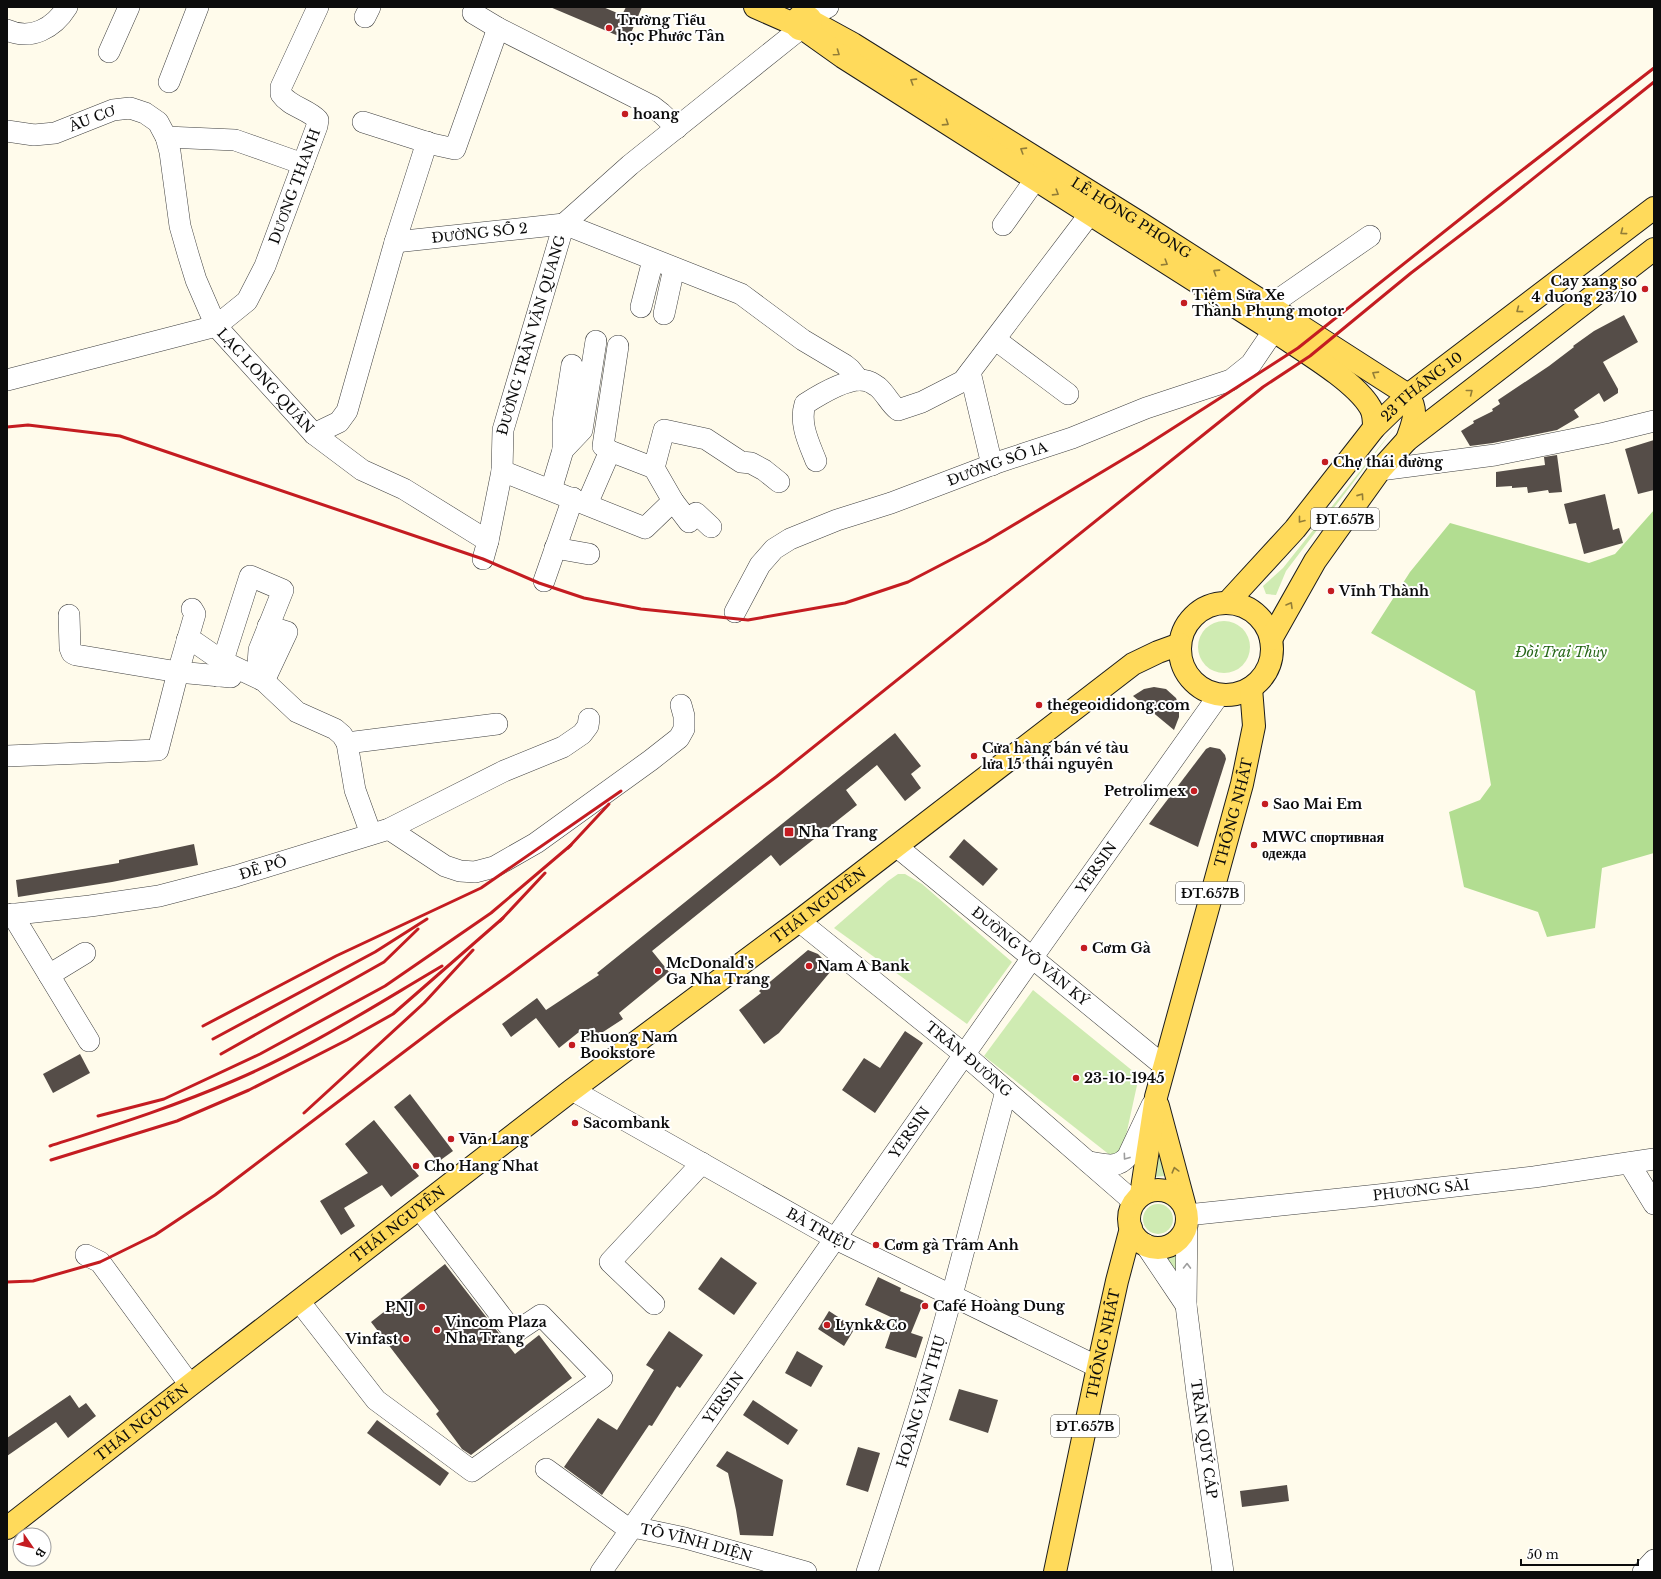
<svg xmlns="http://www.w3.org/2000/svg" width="1661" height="1579" font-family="'Libre Baskerville',serif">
<rect width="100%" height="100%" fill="#fffbeb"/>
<!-- green -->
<g fill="#cfebb2">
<path d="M1396,426L1286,571L1276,595L1266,594L1263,586L1283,568Z"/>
<circle cx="1224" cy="647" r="26"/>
<path d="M898,874H905L922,884L1012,962L967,1024L834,928L888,881Z"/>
<path d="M1033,990L1139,1076L1120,1163L984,1056Z"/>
<path d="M1158,1141L1166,1176L1152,1177Z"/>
<circle cx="1158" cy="1219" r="15"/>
<path d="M1176,1254L1179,1284L1162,1259Z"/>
</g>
<!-- forest -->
<path fill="#b2dd91" d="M1654,510V853L1602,868L1595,928L1547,937L1538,912L1464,887L1449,812L1480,800L1491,785L1475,691L1371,633L1410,572L1450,523L1589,563L1615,554Z"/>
<!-- building -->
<g fill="#554d48">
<path d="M550,7H603L622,15L626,7H642L628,40Z"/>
<path d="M1624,315L1638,342L1603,362L1618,389V393L1604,402L1599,393L1574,410L1579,417L1557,430L1493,443L1470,446L1461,431L1474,423L1473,421L1493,411L1492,409L1500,404L1498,400L1549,366L1574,347L1573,346L1594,331Z"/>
<path d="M1654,440V490L1638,494L1625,449Z"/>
<path d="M1557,455L1562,492L1549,493L1548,490L1528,493L1527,487L1512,488V486L1496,487V472L1545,465L1544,457Z"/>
<path d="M1605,494L1613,530L1619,528L1623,543L1584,554L1576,523L1569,524L1564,504Z"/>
<path d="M1154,687L1166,689L1176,698L1179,706V717L1174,730L1133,696L1144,689Z"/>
<path d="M895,733L921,766L911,774L921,788L905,801L877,765L846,790L857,805L780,866L771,855L652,951L669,972L619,1013L623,1019L586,1043L579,1032L559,1048L536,1018L511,1037L502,1024L537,998L546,1010L599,975L597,973Z"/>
<path d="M1210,747L1220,749L1225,755L1226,759L1198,847L1149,824L1206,749Z"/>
<path d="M964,839L998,869L983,886L949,857Z"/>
<path d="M194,844L198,865L112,882L18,897L16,880L119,863V860Z"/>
<path d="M808,950L818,954L825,961L831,971L779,1033L764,1044L739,1010L761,993L759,991Z"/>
<path d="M905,1031L923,1043L875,1113L842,1090L864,1058L880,1068Z"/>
<path d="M80,1054L90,1073L53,1093L43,1074Z"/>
<path d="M410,1094L453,1151L438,1162L394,1107Z"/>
<path d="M374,1120L419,1176L391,1197L382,1185L344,1208L355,1226L341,1235L320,1201L368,1173L345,1144Z"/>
<path d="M721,1257L757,1283L734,1315L698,1289Z"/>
<path d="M445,1264L515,1354L539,1335L572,1378L471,1455L462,1449L436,1414L439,1411L371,1322Z"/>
<path d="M878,1277L901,1288L900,1291L924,1301L911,1333L923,1337L916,1358L885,1348L895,1319L865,1305Z"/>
<path d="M829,1311L855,1328L844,1346L818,1329Z"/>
<path d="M669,1331L703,1355L680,1388L677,1386L652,1426L649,1425L602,1495L564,1467L598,1418L617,1430L654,1370L646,1365Z"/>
<path d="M797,1351L823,1366L811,1387L785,1373Z"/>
<path d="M959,1389L998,1400L988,1433L949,1420Z"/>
<path d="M70,1395L79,1408L86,1403L96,1416L68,1438L56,1422L7,1456V1438Z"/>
<path d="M753,1400L798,1430L788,1445L743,1415Z"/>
<path d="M377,1420L449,1473L440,1486L367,1433Z"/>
<path d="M858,1447L880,1453L868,1492L846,1485Z"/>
<path d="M727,1451L783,1480L773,1536L740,1535L736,1510L728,1473L716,1466Z"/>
<path d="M1287,1485L1289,1501L1242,1507L1240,1491Z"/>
</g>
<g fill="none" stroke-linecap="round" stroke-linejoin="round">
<!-- minor casing -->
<g stroke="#3f3f3f" stroke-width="22">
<g id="minor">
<path d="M473,13L498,28L652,106L661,113L677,128"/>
<path d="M365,17L370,7"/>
<path d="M809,17L828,7"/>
<path d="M7,30C31,41 54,28 67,7"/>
<path d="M109,52L129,7"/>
<path d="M169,82L198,7"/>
<path d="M363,122L432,144L455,149L498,28"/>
<path id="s1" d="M7,131L34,135L55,133L113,110L130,108L145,113L158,122L166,137L170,152L180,226L188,254L196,280L216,326L314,434L362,470L404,489L488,541"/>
<path d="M166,137L235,140L303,164"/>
<path d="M1003,225L1035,180"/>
<path id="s2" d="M395,242L564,224L741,294L803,340L845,365L850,369L859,380"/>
<path d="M1269,306L1370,236"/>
<path d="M641,307L653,260"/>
<path d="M664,314L674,268"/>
<path d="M996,340L1068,394"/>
<path d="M618,346L603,446L610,451L654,468"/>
<path d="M970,372L992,465"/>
<path id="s3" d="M7,380L216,326L247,301L265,266L317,126L318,120C308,109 290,107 281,94V87L318,7"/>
<path d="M314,434L339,422L347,411L395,242L427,142"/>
<path d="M563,450V422L572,365"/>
<path d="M816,461C809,443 799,424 805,404C819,395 850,376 867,381C871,382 875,385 878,387C886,394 890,404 898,410L922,402L963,381L1089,215"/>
<path d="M1380,470L1495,455L1605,433L1654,421"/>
<path d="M502,471L645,528L673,501"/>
<path d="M551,490L563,450L582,430L596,341"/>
<path d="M587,504L610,451"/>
<path d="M711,527L696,513L689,522L673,501L654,468L664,430L706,439L741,462L751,463L764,470L779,482"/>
<path d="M555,548L589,554"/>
<path id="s4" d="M483,559L488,541L502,471L503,430L564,224L630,165L800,29"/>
<path d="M544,581L573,498"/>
<path id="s5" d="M735,612L760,565L774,549L790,539L837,520L891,503L999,462L1072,438L1146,408L1231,380L1251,364L1283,317"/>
<path d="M69,615L70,648L72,653L76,655L178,672L231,677"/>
<path d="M187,640L196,643L222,661L264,681L297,712L335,729L342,735L347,743L355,790L371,834"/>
<path d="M218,676L250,576L283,590L259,650L258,665L264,681"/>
<path d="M264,681L287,632L268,626"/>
<path d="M347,743L497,724"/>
<path d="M7,756L158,750L178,672L195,614L192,609"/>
<path d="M389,829L445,866L460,871L475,872L494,867L536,843L651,760L679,738L684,729V716L681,705"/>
<path id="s6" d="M896,846L1164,1066"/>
<path d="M12,914L89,1041"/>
<path id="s7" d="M7,915L90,906L159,896L236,876L389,829L504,771L563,747L582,734L588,726L589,719"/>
<path id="s8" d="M799,921L965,1055L1134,1202"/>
<path d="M49,975L85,953"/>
<path id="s9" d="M572,1090L836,1239L1098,1367"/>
<path d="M1088,1162C1104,1164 1117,1170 1128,1156L1152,1105"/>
<path d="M1629,1163L1654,1204"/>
<path d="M1145,1244L1186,1305"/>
<path d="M86,1255L100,1262L190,1385"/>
<path d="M299,1301L376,1400L472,1471L602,1378L541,1315L514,1333L419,1208"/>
<path d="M654,1304L610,1262L702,1163"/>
<path d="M546,1469L630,1530"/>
<path id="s10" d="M633,1527L685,1538L806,1572"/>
<path id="s11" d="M601,1572L1032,958L1219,695"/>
<path id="s12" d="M867,1572C897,1480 927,1388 952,1295C970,1227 988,1159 1006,1091"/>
<path id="s13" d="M1223,1572L1197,1393L1186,1305L1187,1215L1378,1195L1534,1177L1654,1159"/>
<path d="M1643,1572L1654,1560"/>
</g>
</g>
<!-- major casing -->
<g stroke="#1d1d1d" stroke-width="24">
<g id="major">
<path d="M755,7L796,25"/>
<path id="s14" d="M811,21L853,44L1140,223L1408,395C1419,412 1413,422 1407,440"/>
<path d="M808,29L811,26L810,18L806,15H801L796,20C795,27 798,30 805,30L843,57L1274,331C1300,349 1354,380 1370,407C1374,413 1374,420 1374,428"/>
<path id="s15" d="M1227,603L1295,529L1374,428L1408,395L1654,208"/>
<circle cx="1226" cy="649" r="46"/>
<path d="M1271,639L1315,561L1380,470L1407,440L1654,249"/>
<path d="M1158,1106L1185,1207"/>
<circle cx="1158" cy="1219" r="29"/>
<path id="s16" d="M1141,1195L1156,1097L1242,784L1254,726L1251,688"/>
<path id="s17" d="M7,1528L190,1385L572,1090L799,921L1133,664L1158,652L1180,644"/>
<path id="s18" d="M1055,1572L1098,1367L1117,1281L1131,1228"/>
</g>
</g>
<!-- minor -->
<use href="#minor" stroke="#fff" stroke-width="21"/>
<!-- major -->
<use href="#major" stroke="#ffda5b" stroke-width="22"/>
<!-- rail -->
<g stroke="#c41c21" stroke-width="3">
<path d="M7,427L28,425L120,436L483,559L539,583L584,598L641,609L748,620L845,603L908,582L985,542L1142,448L1298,348L1494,192L1654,68"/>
<path d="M568,848L609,804"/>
<path d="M500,921L545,873"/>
<path d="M203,1026L336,956L481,888L621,791"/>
<path d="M213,1039L375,952L427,919"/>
<path d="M221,1054L384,962L418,929"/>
<path d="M304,1113L424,1003L473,950"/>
<path d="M98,1116L164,1099L260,1054L385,986L491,913L571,845"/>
<path d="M50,1146C112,1126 173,1107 233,1081C306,1050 374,1006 442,966"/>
<path d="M51,1160L177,1121L249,1090L347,1040L393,1014L503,918"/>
<path d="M7,1282L33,1281L100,1262L155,1235L215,1195L450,1017L505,978L776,777L1263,387L1310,356L1411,273L1500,205L1654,82"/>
</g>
</g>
<!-- one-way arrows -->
<defs><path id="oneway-chevron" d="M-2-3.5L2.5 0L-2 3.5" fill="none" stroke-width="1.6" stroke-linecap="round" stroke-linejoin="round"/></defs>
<g stroke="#927d37">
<use href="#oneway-chevron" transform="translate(837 53) rotate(35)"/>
<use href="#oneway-chevron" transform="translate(913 81) rotate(-148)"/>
<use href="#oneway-chevron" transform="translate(946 123) rotate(33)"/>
<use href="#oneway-chevron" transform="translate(1023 150) rotate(-148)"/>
<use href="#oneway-chevron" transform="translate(1056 193) rotate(32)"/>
<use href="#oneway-chevron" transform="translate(1623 232) rotate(143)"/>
<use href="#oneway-chevron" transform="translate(1165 263) rotate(32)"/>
<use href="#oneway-chevron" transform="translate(1216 272) rotate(-147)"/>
<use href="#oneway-chevron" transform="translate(1519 310) rotate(143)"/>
<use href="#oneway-chevron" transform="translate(1375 374) rotate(-148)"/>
<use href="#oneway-chevron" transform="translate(1470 392) rotate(-38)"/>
<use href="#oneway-chevron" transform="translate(1361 496) rotate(-55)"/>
<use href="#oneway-chevron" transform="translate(1301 520) rotate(128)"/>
<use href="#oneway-chevron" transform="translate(1290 605) rotate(-60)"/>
<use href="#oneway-chevron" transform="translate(1175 1170) rotate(-105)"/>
</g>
<g stroke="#9e9e9e">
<use href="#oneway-chevron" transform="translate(1126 1157) rotate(126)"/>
<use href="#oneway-chevron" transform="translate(1187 1266) rotate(-89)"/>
</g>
<!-- markers -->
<g fill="#c41c21" stroke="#fff" stroke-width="1.5">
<circle cx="609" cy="28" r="4"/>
<circle cx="625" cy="114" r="4"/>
<circle cx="1645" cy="289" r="4"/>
<circle cx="1184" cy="303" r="4"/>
<circle cx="1325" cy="462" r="4"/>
<circle cx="1331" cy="591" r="4"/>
<circle cx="1039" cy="705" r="4"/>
<circle cx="974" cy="756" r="4"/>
<circle cx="1194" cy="791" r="4"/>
<circle cx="1265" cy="804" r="4"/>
<rect x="784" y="827" width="10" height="10" rx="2"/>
<circle cx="1254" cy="845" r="4"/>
<circle cx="1084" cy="948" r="4"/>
<circle cx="809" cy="966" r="4"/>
<circle cx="658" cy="971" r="4"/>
<circle cx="572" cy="1045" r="4"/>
<circle cx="1076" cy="1078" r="4"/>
<circle cx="575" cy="1123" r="4"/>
<circle cx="451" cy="1139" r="4"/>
<circle cx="416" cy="1166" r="4"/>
<circle cx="876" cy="1245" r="4"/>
<circle cx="925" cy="1306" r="4"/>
<circle cx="422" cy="1307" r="4"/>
<circle cx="827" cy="1325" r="4"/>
<circle cx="437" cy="1330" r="4"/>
<circle cx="406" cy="1339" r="4"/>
</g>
<g text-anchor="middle" stroke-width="4" stroke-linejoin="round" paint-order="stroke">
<!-- shield labels -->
<g fill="#fff" stroke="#555" stroke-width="1">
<rect x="1311" y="508" width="68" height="22" rx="3"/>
<rect x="1176" y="882" width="68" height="22" rx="3"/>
<rect x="1051" y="1415" width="68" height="22" rx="3"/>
</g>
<g font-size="13" font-weight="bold" fill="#0c0c0c">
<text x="1345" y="524">ĐT.657B</text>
<text x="1210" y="898">ĐT.657B</text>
<text x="1085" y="1431">ĐT.657B</text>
</g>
<!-- poi labels -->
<g font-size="14" font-weight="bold" fill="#0c0c0c" stroke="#fff" text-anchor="start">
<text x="617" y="25">Trường Tiểu<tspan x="617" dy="16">học Phước Tân</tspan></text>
<text x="633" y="119">hoang</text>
<text x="1637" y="286" text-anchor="end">Cay xang so<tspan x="1637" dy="16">4 duong 23/10</tspan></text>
<text x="1192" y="300">Tiệm Sửa Xe<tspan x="1192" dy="16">Thành Phụng motor</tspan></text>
<text x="1333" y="467">Chợ thái đường</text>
<text x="1339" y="596">Vĩnh Thành</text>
<text x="1047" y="710">thegeoididong.com</text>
<text x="982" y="753">Cửa hàng bán vé tàu<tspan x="982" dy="16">lửa 15 thái nguyên</tspan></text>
<text x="1186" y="796" text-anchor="end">Petrolimex</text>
<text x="1273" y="809">Sao Mai Em</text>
<text x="798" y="837">Nha Trang</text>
<text x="1262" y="842">MWC спортивная<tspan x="1262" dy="16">одежда</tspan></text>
<text x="1092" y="953">Cơm Gà</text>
<text x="666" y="968">McDonald's<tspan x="666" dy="16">Ga Nha Trang</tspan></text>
<text x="817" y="971">Nam A Bank</text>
<text x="580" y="1042">Phuong Nam<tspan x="580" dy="16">Bookstore</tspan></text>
<text x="1084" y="1083">23-10-1945</text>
<text x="583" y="1128">Sacombank</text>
<text x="459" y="1144">Văn Lang</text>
<text x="424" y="1171">Cho Hang Nhat</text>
<text x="884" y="1250">Cơm gà Trâm Anh</text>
<text x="933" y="1311">Café Hoàng Dung</text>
<text x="414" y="1312" text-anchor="end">PNJ</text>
<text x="445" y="1327">Vincom Plaza<tspan x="445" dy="16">Nha Trang</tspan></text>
<text x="835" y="1330">Lynk&amp;Co</text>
<text x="398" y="1344" text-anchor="end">Vinfast</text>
</g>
<!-- street labels -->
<g font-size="14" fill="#0c0c0c" stroke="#fff">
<text dy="5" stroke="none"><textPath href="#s1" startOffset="88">ÂU CƠ</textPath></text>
<text dy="5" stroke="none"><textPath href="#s3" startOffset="380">DƯƠNG THANH</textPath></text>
<text dy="5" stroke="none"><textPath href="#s14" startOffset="376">LÊ HỒNG PHONG</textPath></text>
<text dy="5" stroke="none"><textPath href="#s2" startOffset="85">ĐƯỜNG SỐ 2</textPath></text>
<text dy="5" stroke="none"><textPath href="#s4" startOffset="230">ĐƯỜNG TRẦN VĂN QUANG</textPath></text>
<text dy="5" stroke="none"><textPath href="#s1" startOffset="447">LẠC LONG QUÂN</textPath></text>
<text dy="5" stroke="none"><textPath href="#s15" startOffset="292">23 THÁNG 10</textPath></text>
<text dy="5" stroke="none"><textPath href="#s5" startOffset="314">ĐƯỜNG SỐ 1A</textPath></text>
<text dy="5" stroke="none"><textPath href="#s16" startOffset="394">THỐNG NHẤT</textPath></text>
<text dy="5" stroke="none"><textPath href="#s7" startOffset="261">ĐỀ PÔ</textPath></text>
<text dy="5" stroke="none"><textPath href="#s11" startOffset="861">YERSIN</textPath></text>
<text dy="5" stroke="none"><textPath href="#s17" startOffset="1023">THÁI NGUYÊN</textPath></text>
<text dy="5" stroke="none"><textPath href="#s6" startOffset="174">ĐƯỜNG VÕ VĂN KÝ</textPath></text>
<text dy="5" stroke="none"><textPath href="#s8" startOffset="219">TRẦN ĐƯỜNG</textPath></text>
<text dy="5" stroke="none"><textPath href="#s11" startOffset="537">YERSIN</textPath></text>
<text dy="5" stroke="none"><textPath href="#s13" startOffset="595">PHƯƠNG SÀI</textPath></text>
<text dy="5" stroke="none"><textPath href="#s17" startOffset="495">THÁI NGUYÊN</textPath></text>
<text dy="5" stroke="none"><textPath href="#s9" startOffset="285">BÀ TRIỆU</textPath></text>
<text dy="5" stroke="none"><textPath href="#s18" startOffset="233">THỐNG NHẤT</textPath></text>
<text dy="5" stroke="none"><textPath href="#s11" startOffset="213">YERSIN</textPath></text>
<text dy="5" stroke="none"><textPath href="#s12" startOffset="179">HOÀNG VĂN THỤ</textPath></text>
<text dy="5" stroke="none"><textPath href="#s17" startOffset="171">THÁI NGUYÊN</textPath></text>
<text transform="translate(1204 1439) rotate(82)" y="5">TRẦN QUÝ CÁP</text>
<text dy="5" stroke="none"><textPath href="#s10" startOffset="65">TÔ VĨNH DIỆN</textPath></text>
</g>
<!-- park labels -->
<g font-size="14" font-style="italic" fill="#276719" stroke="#fff">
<text x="1561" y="657">Đồi Trại Thủy</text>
</g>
</g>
<!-- border -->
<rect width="1661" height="1579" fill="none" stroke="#0c0c0c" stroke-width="16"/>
<!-- north arrow -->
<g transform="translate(32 1547) rotate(124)"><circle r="19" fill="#ffffff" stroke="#9e9e9e"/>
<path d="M0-3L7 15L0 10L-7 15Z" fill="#c41c21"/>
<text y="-6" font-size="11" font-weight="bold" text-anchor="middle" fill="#0c0c0c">B</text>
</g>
<!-- scale -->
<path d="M1521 1559v6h117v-6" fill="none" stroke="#0c0c0c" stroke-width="2"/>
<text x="1527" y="1559" font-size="12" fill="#0c0c0c" stroke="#ffffff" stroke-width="3" paint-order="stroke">50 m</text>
</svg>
